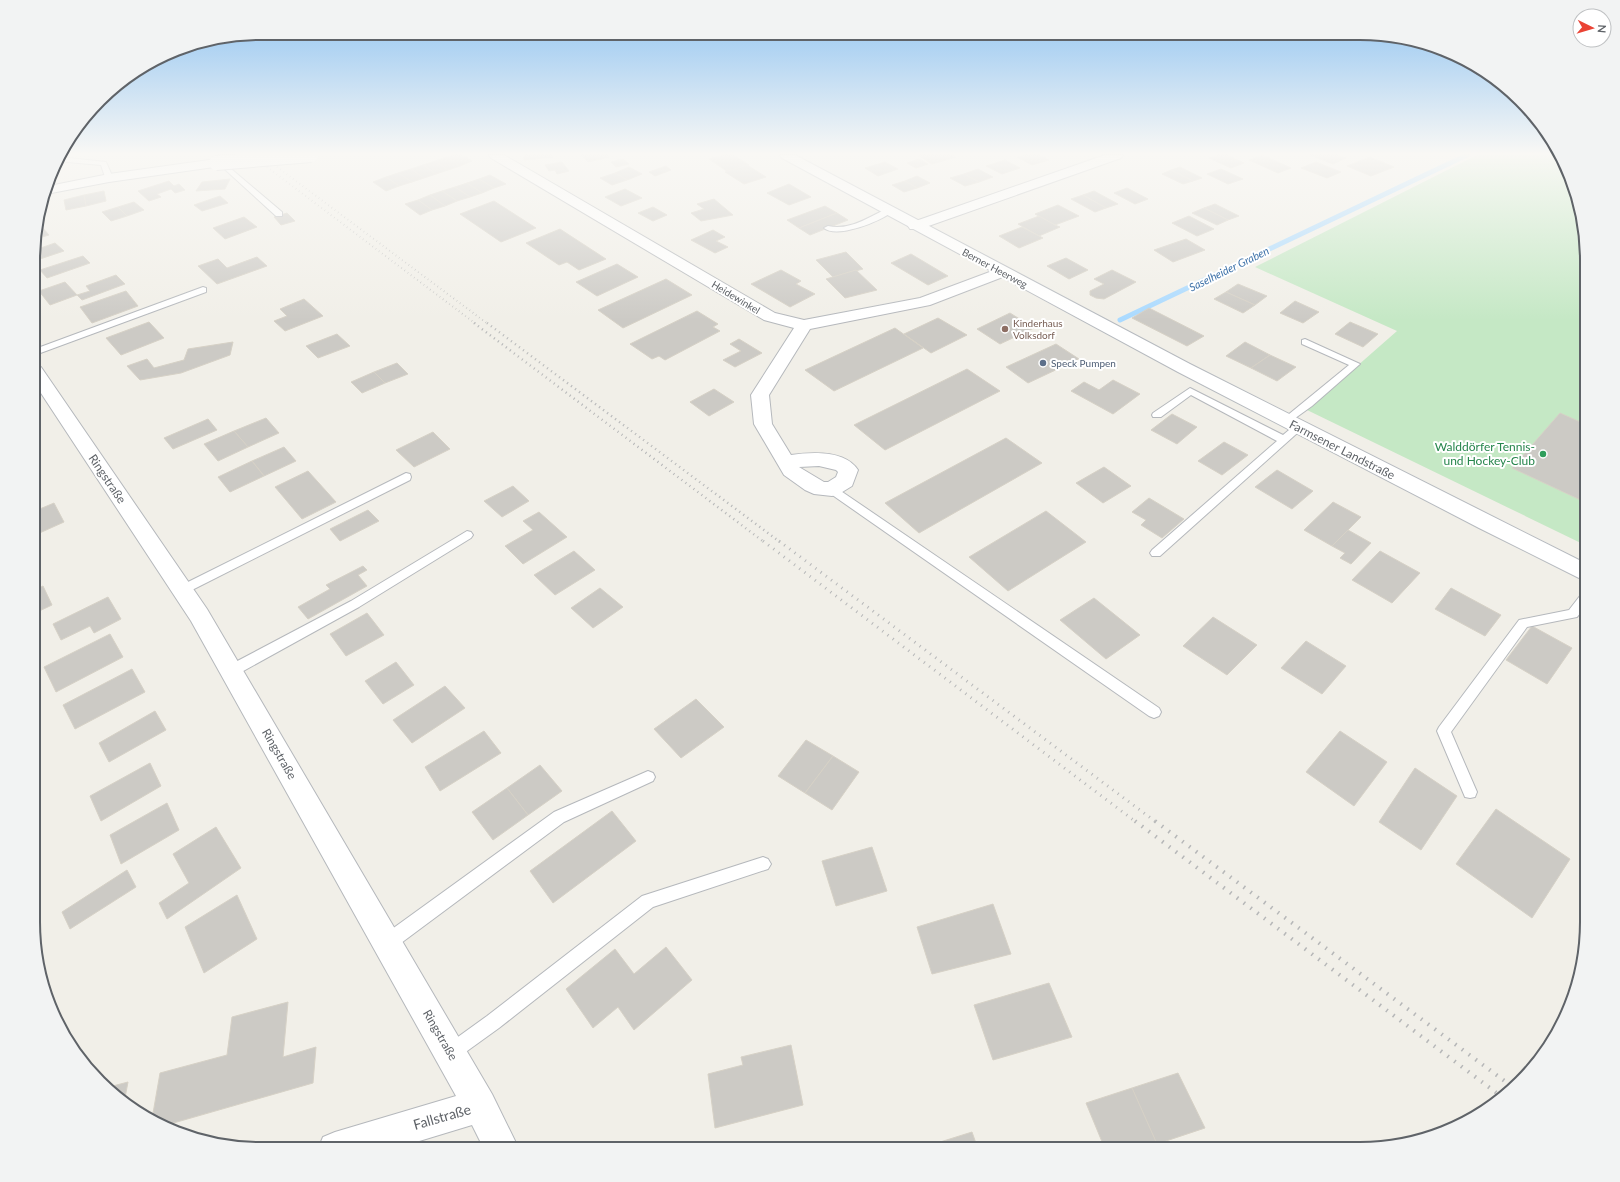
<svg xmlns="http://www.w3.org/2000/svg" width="1620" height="1182" font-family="Lato,sans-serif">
<rect width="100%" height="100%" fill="#f1efe8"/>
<!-- green -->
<path fill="#c5e8c5" d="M1477,155H1560L1563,160L1587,246V546L1307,410L1397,331L1255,267Z"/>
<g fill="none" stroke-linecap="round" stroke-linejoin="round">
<!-- stream -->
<path stroke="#aadaff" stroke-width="5" d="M1120,320L1467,155"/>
</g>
<!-- building -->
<g fill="#cccac5" stroke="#d6d1c6">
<path d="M453,155H462L472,161L460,166L447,157Z"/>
<path d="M524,155H552L553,157L524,160Z"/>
<path d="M581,155H607L609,157L588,162Z"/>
<path d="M723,155H733L749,165L728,172L709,159Z"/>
<path d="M918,155H952L956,157L932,164Z"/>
<path d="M1024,155H1039L1049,160L1032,165L1017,157Z"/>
<path d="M1218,155H1226L1244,163L1231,168L1209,158Z"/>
<path d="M1262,155L1291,168L1278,173L1249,160Z"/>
<path d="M1310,155H1337L1346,158L1333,164Z"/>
<path d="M447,157L460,166L448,170L435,161Z"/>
<path d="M1370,157L1394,167L1371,176L1347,166Z"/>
<path d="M623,159L629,164L616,167L611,162Z"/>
<path d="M919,159L928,164L916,168L907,163Z"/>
<path d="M1005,160L1020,168L1002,174L986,166Z"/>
<path d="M435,161L448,170L436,174L423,165Z"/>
<path d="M562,162L569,171L557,174L555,170L549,171L545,165Z"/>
<path d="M885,162L898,169L878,176L865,168Z"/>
<path d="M1316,162L1341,172L1327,178L1301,168Z"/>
<path d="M423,165L436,174L424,178L411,169Z"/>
<path d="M747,165L766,177L744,184L725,172Z"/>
<path d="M666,166L671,170L655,176L649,172Z"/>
<path d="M629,167L642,174L627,180L615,173Z"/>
<path d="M1180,167L1202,178L1193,181L1171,170Z"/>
<path d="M411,169L424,178L412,182L398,173Z"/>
<path d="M978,169L993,177L979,182L964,174Z"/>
<path d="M1221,169L1243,179L1228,184L1207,174Z"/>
<path d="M1171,170L1193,181L1183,184L1162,174Z"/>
<path d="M398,173L412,182L399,186L386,177Z"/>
<path d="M615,173L627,180L612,185L600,178Z"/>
<path d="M964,174L979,182L965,186L950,178Z"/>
<path d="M490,175L506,184L494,188L479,179Z"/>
<path d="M917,176L930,183L917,188L905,181Z"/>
<path d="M386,177L399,186L386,191L373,182Z"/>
<path d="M230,179L225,189L196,191L202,182Z"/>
<path d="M479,179L494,188L482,193L467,183Z"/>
<path d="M169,181L174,186L179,184L185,190L175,193L171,189L157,194L161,197L149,201L138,191Z"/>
<path d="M905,181L917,188L904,192L892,185Z"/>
<path d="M467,183L482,193L470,197L455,187Z"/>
<path d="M789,184L811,197L789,205L767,193Z"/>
<path d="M455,187L470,197L457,201L442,191Z"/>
<path d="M1127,188L1148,199L1135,204L1114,193Z"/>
<path d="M625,189L642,198L621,206L605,197Z"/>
<path d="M104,191L106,201L86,206L84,195Z"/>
<path d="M442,191L457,201L445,206L430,195Z"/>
<path d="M1094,191L1118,204L1106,208L1083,195Z"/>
<path d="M84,195L86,206L66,210L64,200Z"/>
<path d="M430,195L445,206L432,210L418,200Z"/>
<path d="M1083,195L1106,208L1095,212L1071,199Z"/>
<path d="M220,196L228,203L202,211L194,205Z"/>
<path d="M714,199L733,215L701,221L691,213L704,209L697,204Z"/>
<path d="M418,200L432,210L420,215L405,204Z"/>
<path d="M494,201L536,228L501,242L460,214Z"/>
<path d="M134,202L144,210L127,216L118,207Z"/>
<path d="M1215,204L1239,216L1228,220L1204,208Z"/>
<path d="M1058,205L1079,216L1055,225L1035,214Z"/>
<path d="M825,206L837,213L799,228L787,220Z"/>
<path d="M118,207L127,216L111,221L102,212Z"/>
<path d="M653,207L667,215L653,221L638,213Z"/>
<path d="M1204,208L1228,220L1217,225L1192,213Z"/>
<path d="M287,213L295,221L281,225L274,217Z"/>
<path d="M837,213L848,220L810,235L799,228Z"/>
<path d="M1039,216L1055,225L1060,227L1039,236L1018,224Z"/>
<path d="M1189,216L1214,229L1197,236L1172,223Z"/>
<path d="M244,217L257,227L225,239L213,228Z"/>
<path d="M41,226L49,235L35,239L36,227Z"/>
<path d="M1022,227L1043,238L1019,248L999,236Z"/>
<path d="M560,229L606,259L579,270L567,262L559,265L526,243Z"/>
<path d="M713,230L725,237L716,241L728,247L715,253L691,240Z"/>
<path d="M1186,239L1205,250L1173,262L1154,250Z"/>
<path d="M55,243L64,251L37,260L35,258V250Z"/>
<path d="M846,252L863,269L833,277L816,260Z"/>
<path d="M911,254L948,276L928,285L891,263Z"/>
<path d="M83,256L90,263L47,278L40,270Z"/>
<path d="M257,257L267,266L217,284L198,266L218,259L227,268Z"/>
<path d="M1066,258L1088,270L1069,279L1047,266Z"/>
<path d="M617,264L638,277L597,296L576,282Z"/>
<path d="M781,270L801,281L796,284L815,294L790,307L751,284Z"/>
<path d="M856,270L877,290L845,298L826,279Z"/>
<path d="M1112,270L1136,282L1104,299L1096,298L1090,295V291L1104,284L1094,279Z"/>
<path d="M116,275L125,284L82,300L77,295L90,291L86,286Z"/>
<path d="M666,279L692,295L623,328L598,310Z"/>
<path d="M65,282L77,295L50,305L39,291Z"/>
<path d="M1238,284L1267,296L1255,305L1226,292Z"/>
<path d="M126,291L138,306L92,323L80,307Z"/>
<path d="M1226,292L1255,305L1243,313L1214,299Z"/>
<path d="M304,299L323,316L285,331L274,321L287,316L280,309Z"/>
<path d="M1295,301L1319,312L1303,323L1280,313Z"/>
<path d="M1149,308L1204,336L1187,346L1132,318Z"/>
<path d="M697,311L718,324L713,327L720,331L665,360L659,356L652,359L630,344Z"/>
<path d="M1010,313L1034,328L1000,344L977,329Z"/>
<path d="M938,318L967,335L931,353L904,334Z"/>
<path d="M149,322L164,338L121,355L106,338Z"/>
<path d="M1350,322L1378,334L1363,347L1335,334Z"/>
<path d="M895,328L923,348L834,391L805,370Z"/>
<path d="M337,334L350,346L318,358L306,346Z"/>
<path d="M739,339L762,353L735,367L723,360L741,351L730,344Z"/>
<path d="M233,342L230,355L181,373L140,380L127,366L147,359L154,368L184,360L188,349Z"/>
<path d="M1245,342L1270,355L1251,368L1226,356Z"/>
<path d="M1056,344L1079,359L1028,383L1006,367Z"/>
<path d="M1270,355L1296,367L1277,381L1251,368Z"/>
<path d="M397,363L408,374L385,383L374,372Z"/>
<path d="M967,369L1000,391L885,450L854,425Z"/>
<path d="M374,372L385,383L362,393L351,382Z"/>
<path d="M1113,380L1140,394L1113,414L1071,391L1084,382L1099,390Z"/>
<path d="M714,389L734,402L709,416L690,402Z"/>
<path d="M1560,413L1587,425V503L1512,468Z"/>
<path d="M1172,414L1197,427L1177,444L1151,430Z"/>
<path d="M266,418L279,433L248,447L234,431Z"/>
<path d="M208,419L217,430L173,449L164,438Z"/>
<path d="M234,431L248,447L218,461L204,444Z"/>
<path d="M433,432L450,449L414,467L396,450Z"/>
<path d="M1006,438L1042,463L919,533L885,503Z"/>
<path d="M1224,442L1248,455L1222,475L1198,461Z"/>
<path d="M284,447L296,461L264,476L252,461Z"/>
<path d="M252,461L264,476L230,492L218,477Z"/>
<path d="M1104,467L1131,486L1103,503L1076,483Z"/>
<path d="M1277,470L1313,491L1292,509L1255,487Z"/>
<path d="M308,471L336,502L302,519L275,487Z"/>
<path d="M513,486L529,501L502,517L484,501Z"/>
<path d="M1149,498L1184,519L1162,538L1141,525L1146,520L1132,512Z"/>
<path d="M1333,502L1361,517L1332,546L1304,530Z"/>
<path d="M54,503L64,522L35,535V511Z"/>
<path d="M368,510L379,521L340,541L330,529Z"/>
<path d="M1046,511L1086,542L1008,591L969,557Z"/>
<path d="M539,512L567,537L523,564L505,546L533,530L523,521Z"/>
<path d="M1348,530L1371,543L1351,564L1340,558L1345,553L1332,546Z"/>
<path d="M574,551L595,570L555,595L534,575Z"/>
<path d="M1380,551L1420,573L1392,603L1352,580Z"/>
<path d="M363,566L367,570L358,575L367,586L308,619L298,607L330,589L326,585Z"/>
<path d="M43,586L52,605L35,613V590Z"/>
<path d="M600,588L623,607L593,628L571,608Z"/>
<path d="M1451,588L1501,615L1485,636L1435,609Z"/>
<path d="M108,597L121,619L94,633L90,626L61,640L53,624Z"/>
<path d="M1094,598L1140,635L1106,659L1060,620Z"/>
<path d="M367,613L384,635L346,656L330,634Z"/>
<path d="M1213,617L1257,645L1227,675L1183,646Z"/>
<path d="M1532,626L1572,648L1547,684L1506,660Z"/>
<path d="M110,634L123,657L56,692L44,667Z"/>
<path d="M1306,641L1346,666L1322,694L1281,668Z"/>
<path d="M396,662L414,685L383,704L365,681Z"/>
<path d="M132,669L145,692L75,729L63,705Z"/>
<path d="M445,686L465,708L412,743L393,720Z"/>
<path d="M696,699L724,727L681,758L654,729Z"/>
<path d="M155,711L166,730L109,762L99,743Z"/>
<path d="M484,731L501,753L440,791L425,767Z"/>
<path d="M1340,731L1387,762L1354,806L1306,772Z"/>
<path d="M806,740L833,756L805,793L778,776Z"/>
<path d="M833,756L859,772L832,810L805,793Z"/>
<path d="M150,763L161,786L101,821L90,796Z"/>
<path d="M540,765L562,791L528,815L507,788Z"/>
<path d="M1415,768L1457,796L1421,850L1379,822Z"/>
<path d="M507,788L528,815L493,840L472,812Z"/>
<path d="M167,803L179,830L121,864L110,835Z"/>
<path d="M1496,809L1570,859L1532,918L1456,864Z"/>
<path d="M612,811L636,841L553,903L530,871Z"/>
<path d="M216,827L241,868L167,919L159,903L189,883L173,854Z"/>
<path d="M872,847L887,891L836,906L822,861Z"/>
<path d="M127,870L136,887L70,929L62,912Z"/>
<path d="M237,895L257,939L204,973L185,927Z"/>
<path d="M993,904L1011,954L932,974L917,927Z"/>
<path d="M666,947L692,980L634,1030L618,1007L593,1028L566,989L615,949L634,974Z"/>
<path d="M1049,983L1072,1037L993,1060L974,1005Z"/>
<path d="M288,1002L283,1057L316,1047L313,1083L163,1126L152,1119L160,1073L227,1055L232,1017Z"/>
<path d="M791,1045L803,1105L715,1128L708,1074L743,1065L741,1057Z"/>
<path d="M1178,1073L1205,1128L1157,1144L1132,1088Z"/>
<path d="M128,1082L124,1103L109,1087Z"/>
<path d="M1132,1088L1157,1144L1142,1149H1105L1086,1103Z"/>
<path d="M972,1132L978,1149H938L937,1143Z"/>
</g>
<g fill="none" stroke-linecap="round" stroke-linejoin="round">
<!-- service casing -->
<g stroke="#b5b8bc" stroke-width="2">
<g id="service">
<path d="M59,157L106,162L113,178L106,180L101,165L56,161Z"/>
<path d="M219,162H223L282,212V216H276L219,164Z"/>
<path d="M886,209L893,211C882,221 837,239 824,228L828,226C848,231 868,218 886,209Z"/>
<path d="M203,287L206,288V292L35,355V349Z"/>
<path d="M1305,339L1360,364L1312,406L1287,424L1283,423L1282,421L1283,419L1349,365L1302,344V340Z"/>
<path d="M1190,388L1283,435L1295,425H1303L1304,427L1160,556H1152L1150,553L1152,550L1277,441L1191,395L1161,417H1153L1152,415L1153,413Z"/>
<path d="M406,473L410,474L411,477L410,480L186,593H178L176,590L178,587Z"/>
<path d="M832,485L1159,708L1161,712L1159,716L1154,718L1149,716L828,492L827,489Z"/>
<path d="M467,531L471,532L473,535L471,538L359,607L236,675L231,676L226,675L225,671L226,667L351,601Z"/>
<path d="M1587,591V605L1577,617L1527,627L1451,732L1477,792L1475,797L1470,798L1465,797L1437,731L1439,727L1519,620L1569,610L1583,592Z"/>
<path d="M648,771L653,773L655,777L653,781L564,822L393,949L387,951L381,949L379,943L381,937L554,812Z"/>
<path d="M763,857L768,859L771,864L768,869L653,907L499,1028L456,1059L450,1062L444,1059L441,1053L444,1047L487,1016L642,896Z"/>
</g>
</g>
<!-- minor casing -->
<g stroke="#b5b8bc" stroke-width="2">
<g id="minor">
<path d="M489,155H504L775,313L804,320L920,298L1003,267L1008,269L1011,272L1008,275L930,305L810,329L769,395L772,424L791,455C812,452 845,450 858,470L852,486L839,494L832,496L814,494L805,490L784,475L754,424L751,395L794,328L764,320L491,158ZM819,466L836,470L838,472L836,477L828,482H824L799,467Z"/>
<path d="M1105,155H1123L1121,158L920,229H910L908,226L910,223Z"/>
<path d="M216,159L221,160L222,163L221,166L109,182L46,194L49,186L109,174Z"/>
<path d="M35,366L41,367L207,609L492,1094L519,1149H484L472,1125L393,1149H318L323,1137L335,1132L456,1096L191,621L35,384Z"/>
</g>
</g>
<!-- secondary casing -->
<g stroke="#b6babf" stroke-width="2">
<path id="secondary" d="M780,155H795L1190,364L1587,564V582L1479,528L1178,372L782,158Z"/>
</g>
<!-- service -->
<use href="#service" fill="#fff" fill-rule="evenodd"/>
<!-- minor -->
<use href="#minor" fill="#fff" fill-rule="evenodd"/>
<!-- secondary -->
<use href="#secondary" fill="#fff" fill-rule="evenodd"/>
<!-- rail-far3 -->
<g stroke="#b6b7b8" stroke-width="2" stroke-dasharray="0.5 3.5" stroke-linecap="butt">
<path d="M251,155L476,324"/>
<path d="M261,155L488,324"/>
</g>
<!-- rail-far2 -->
<g stroke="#b6b7b8" stroke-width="2.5" stroke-dasharray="1 4" stroke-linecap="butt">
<path d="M474,323L764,542"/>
<path d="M487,323L780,542"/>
</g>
<!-- rail-far1 -->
<g stroke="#b6b7b8" stroke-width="3" stroke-dasharray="1 5.5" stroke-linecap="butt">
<path d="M763,541L1136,822"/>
<path d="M779,541L1156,822"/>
</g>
<!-- rail -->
<g stroke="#b6b7b8" stroke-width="4" stroke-dasharray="1.5 7" stroke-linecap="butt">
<path d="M1135,821L1502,1097"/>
<path d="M1155,821L1514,1088"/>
</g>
<!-- minor-bridge casing -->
<g stroke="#b5b8bc" stroke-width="16" stroke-linecap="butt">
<path id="minor-bridge" d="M216,163L311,155"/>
</g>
<!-- minor-bridge -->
<use href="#minor-bridge" stroke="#fff" stroke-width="14"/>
</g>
<!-- sky -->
<linearGradient id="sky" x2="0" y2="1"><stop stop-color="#8fc3f1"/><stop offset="0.48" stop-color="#f9f8f5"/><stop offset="1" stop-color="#f9f8f5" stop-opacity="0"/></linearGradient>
<rect width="1620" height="320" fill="url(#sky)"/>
<!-- markers -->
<circle fill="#8d6e63" stroke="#fff" stroke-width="1.5" cx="1005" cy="329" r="4"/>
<circle fill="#5c6f8a" stroke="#fff" stroke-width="1.5" cx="1043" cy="363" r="4"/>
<circle fill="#2e9e5b" stroke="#fff" stroke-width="1.5" cx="1543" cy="454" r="4"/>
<g text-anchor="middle" stroke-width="4" stroke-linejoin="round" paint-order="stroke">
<!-- far-street labels -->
<g font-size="10" fill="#5f6368" stroke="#fff">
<text transform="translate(995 268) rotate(28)" y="4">Berner Heerweg</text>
<text transform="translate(736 297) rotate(31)" y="4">Heidewinkel</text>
</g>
<!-- far-education labels -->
<g font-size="10" fill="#785e54" stroke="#fff" text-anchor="start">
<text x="1013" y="327">Kinderhaus<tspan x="1013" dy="12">Volksdorf</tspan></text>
</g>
<!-- far-service labels -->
<g font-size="10" fill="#4e5e75" stroke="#fff" text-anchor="start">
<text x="1051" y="367">Speck Pumpen</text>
</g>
<!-- far-water labels -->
<g font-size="11" font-style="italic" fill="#4174aa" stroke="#fff">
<text transform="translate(1229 269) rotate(-26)" y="4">Saselheider Graben</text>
</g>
<!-- leisure labels -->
<g font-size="12" fill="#27864d" stroke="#fff" text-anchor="end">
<text x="1535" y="451">Walddörfer Tennis-<tspan x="1535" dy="14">und Hockey-Club</tspan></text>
</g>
<!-- street labels -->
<g font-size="12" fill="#5f6368" stroke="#fff">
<text transform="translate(1342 450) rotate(27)" y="4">Farmsener Landstraße</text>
<text transform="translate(107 479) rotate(56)" y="4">Ringstraße</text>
<text transform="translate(279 754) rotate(60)" y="4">Ringstraße</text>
<text transform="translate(440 1035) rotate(60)" y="4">Ringstraße</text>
</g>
<!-- near-street labels -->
<g font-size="14" fill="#5f6368" stroke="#fff">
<text transform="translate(442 1117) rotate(-16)" y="5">Fallstraße</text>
</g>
</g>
<!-- crop -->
<path d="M0 0H1620V1182H0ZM260 40H1360A220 220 0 0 1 1580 260V922A220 220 0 0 1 1360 1142H260A220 220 0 0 1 40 922V260A220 220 0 0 1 260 40Z" fill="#f2f3f3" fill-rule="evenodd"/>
<path fill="none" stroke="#5f6368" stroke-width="2" d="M260 40H1360A220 220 0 0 1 1580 260V922A220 220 0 0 1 1360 1142H260A220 220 0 0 1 40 922V260A220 220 0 0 1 260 40Z"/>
<!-- north arrow -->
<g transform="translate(1592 28) rotate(95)"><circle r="19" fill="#ffffff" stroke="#bfc1c3"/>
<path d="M0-3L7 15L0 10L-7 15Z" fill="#ea4335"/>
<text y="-6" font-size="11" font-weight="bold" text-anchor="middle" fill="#5f6368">N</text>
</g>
</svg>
